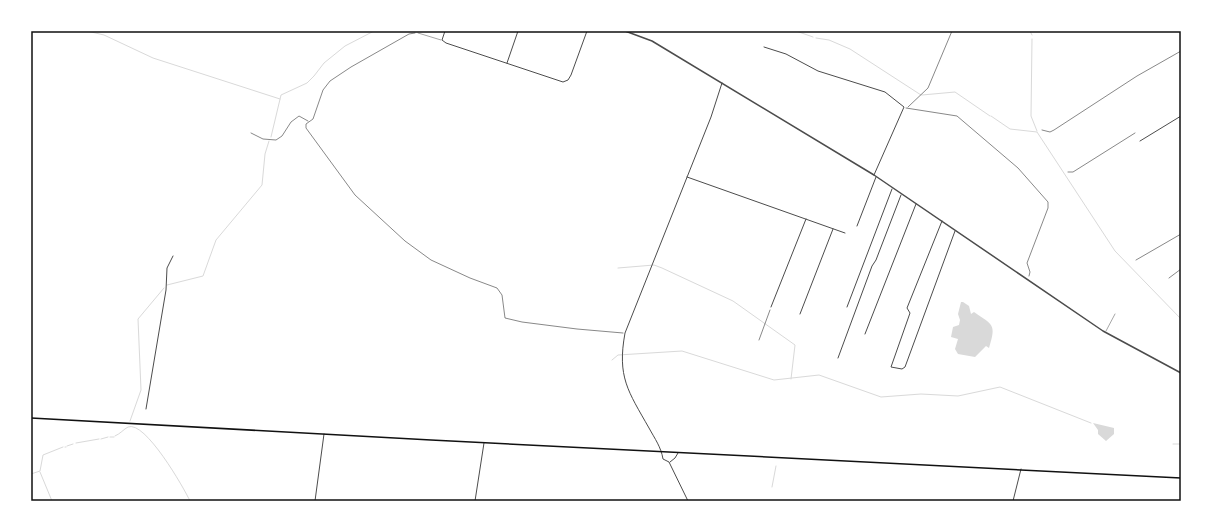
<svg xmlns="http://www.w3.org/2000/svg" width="1212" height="532" font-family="Helvetica,sans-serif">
<rect width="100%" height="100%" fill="#fff"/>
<!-- water -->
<g fill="#d9d9d9">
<path d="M961,302H963L969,306L971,314L974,312C992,325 997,323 989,348L986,346L975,357L958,354L955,349L958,339L951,337L953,327L959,325L960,320L958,314Z"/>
<path d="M1093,423L1114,428V434L1106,441L1098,434V430Z"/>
</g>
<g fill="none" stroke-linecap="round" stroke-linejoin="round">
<!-- stream -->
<g stroke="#d9d9d9" stroke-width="1">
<path d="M87,31L104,35L153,58L280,99"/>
<path d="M796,31L813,37"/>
<path d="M1030,31L1032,35"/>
<path d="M816,38L829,40L850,49L921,95"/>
<path d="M1032,39L1031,116L1037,131"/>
<path d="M922,95L955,92L990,116"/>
<path d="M991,116L1010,129L1037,132L1115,251L1181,319"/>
<path d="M271,137L281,95L307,83L314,76L324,63L345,46L374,31"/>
<path d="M618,268L654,265L662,268L733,301L795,345L791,379"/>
<path d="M167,285L203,276L216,240L262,185L265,154L269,141"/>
<path d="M612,360L618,355L682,351L774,380L819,375L881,397L921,394L958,396L1000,387L1091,423"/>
<path d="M130,421L141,390L138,319L164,288"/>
<path d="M115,436C120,434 124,429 128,427C145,420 184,488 190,501"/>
<path d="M110,437H114"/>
<path d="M101,439L108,437"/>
<path d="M76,443L99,439"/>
<path d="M1173,444H1181"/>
<path d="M67,446L73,444"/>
<path d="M65,447H66"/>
<path d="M40,472L52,501"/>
<path d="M31,474L40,471L43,455L63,447"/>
<path d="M772,487L776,466"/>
</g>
<!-- path -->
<g stroke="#111" stroke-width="0.5">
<path d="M415,33L409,34L351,67L330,81L323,90L313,119L306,124V128L355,195L405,241L431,260L470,278L497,288L502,295L505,318L522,322L577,329L623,333"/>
<path d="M908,107L928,88L952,31"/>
<path d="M906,108L957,116L1018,168L1048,202V208L1027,263L1030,272L1029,276"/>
<path d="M1042,130L1050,132L1054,130L1137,76L1181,51"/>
<path d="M251,133L263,139L276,140L282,136L291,122L299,116L308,121"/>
<path d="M1068,172H1073L1135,133"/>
<path d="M1136,260L1181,234"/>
<path d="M1169,278L1181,269"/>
<path d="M759,340L770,310"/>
</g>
<!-- service -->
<g stroke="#4c4c4c" stroke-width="0.5">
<path d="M418,33L441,40"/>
<path d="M1106,331L1115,314"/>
</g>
<!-- minor -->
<g stroke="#4c4c4c" stroke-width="1">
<path d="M445,31L442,40L446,43L563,82L568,80L571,75L587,31"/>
<path d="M764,47L786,54L818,71L885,92L904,107L874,175"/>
<path d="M507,63L518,31"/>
<path d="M1140,141L1181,116"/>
<path d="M687,177L845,233"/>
<path d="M942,221L907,308L910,313L891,367L902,369L905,367L955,231"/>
<path d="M857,226L876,177"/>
<path d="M771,307L806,219"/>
<path d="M847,307L892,189"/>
<path d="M800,314L833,229"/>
<path d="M865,334L916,204"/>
<path d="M838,358L872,266L876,260L901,195"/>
<path d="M146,409L166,290L167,268L173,256"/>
<path d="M670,462L675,458L678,453"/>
<path d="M315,501L324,434"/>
<path d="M475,501L484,443"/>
<path d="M688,501L669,462L663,459C661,447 655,439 649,428C628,391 617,377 625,333L711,117L722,83"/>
<path d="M1013,501L1021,469"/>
</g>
<!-- tertiary -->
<path stroke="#4c4c4c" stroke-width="1.5" d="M625,31L652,41L874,175L1103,331L1181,373"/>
<!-- primary -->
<path stroke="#111" stroke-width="1.5" d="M31,418L431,440L1181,478"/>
</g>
<!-- border -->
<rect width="1212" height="532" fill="none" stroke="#ffffff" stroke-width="64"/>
<rect x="32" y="32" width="1148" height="468" fill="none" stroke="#111" stroke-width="1.5"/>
</svg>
